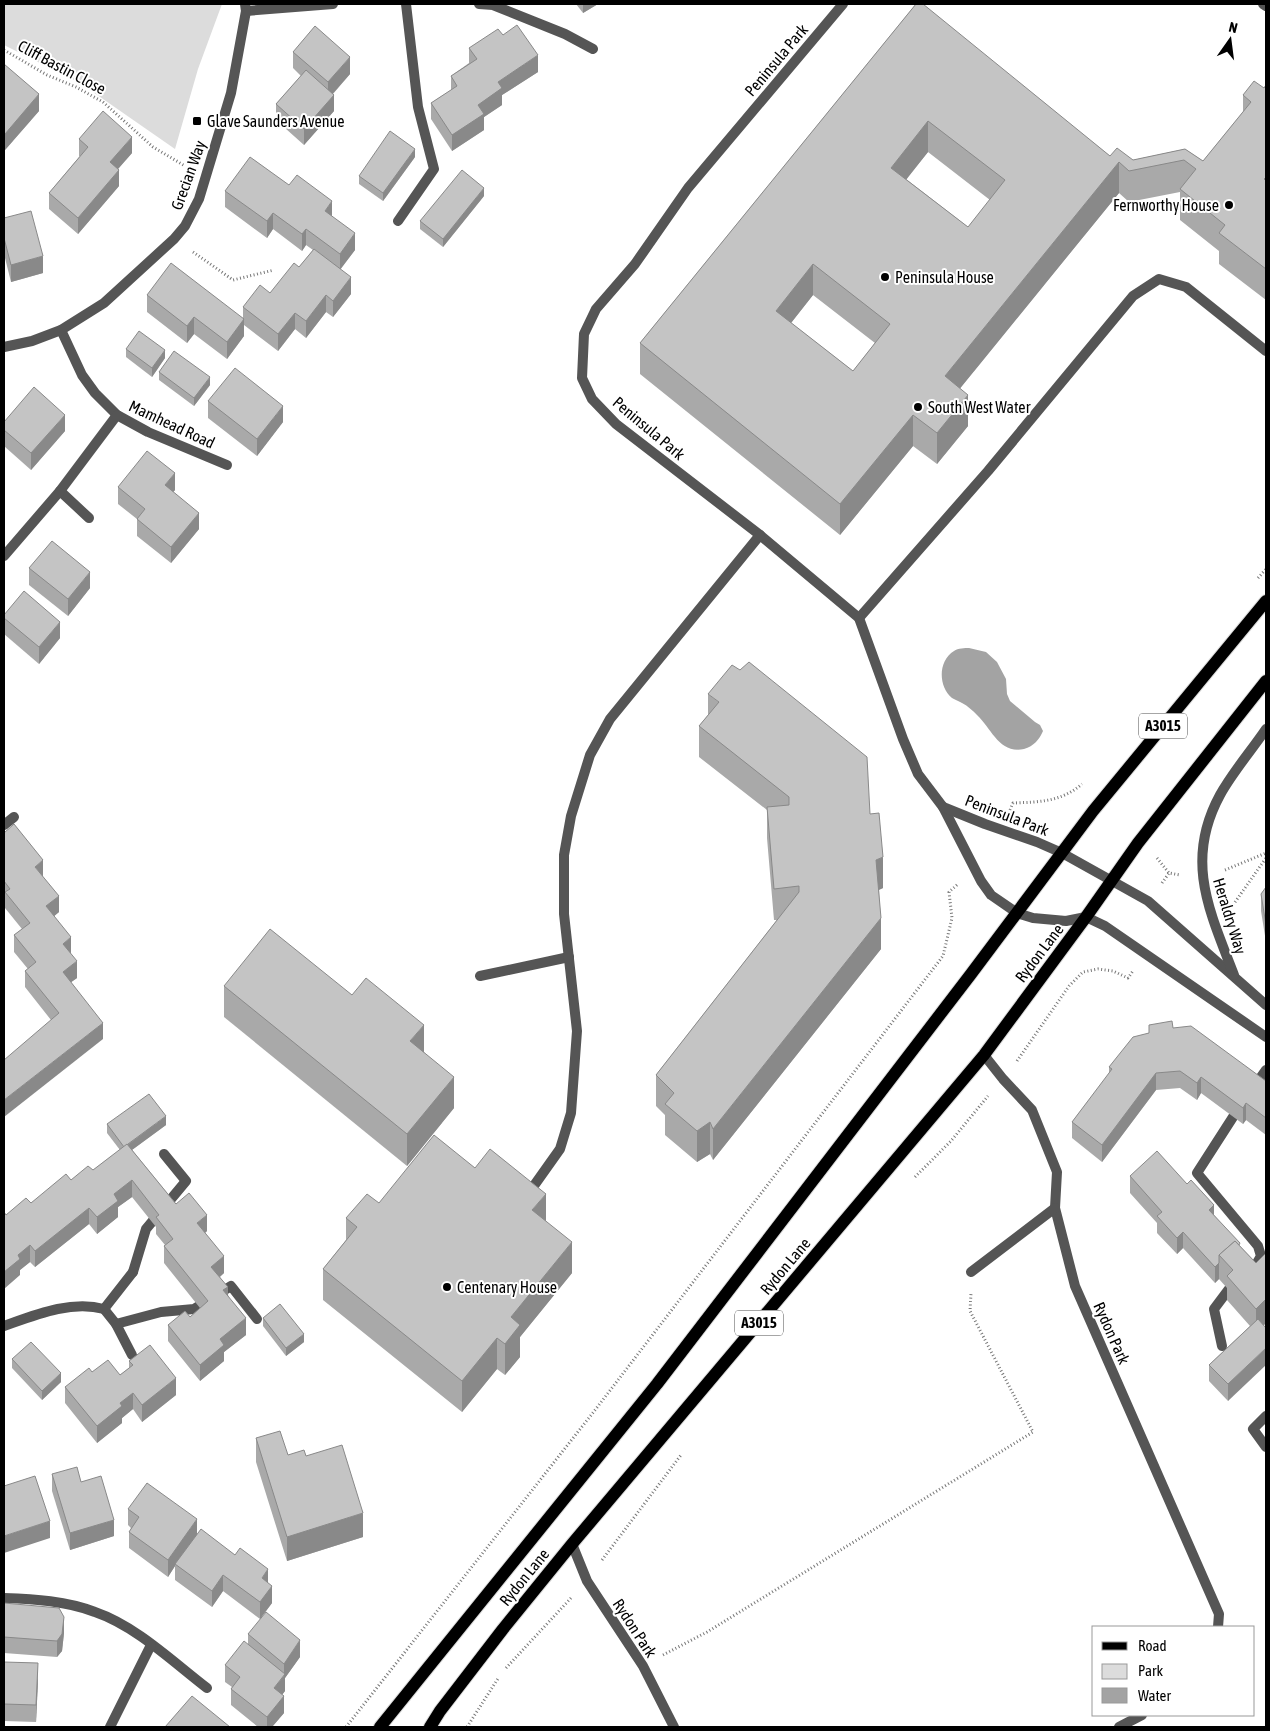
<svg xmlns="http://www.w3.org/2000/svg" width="1270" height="1731" font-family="'Asap Condensed',sans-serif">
<rect width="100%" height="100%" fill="#fff"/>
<!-- green -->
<path fill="#dcdcdc" d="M4,4H222L198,69L175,149L80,83L4,45Z"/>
<!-- water -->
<path fill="#a3a3a3" d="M969,648L986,652L997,662L1006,679L1007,694L1010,701L1035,722L1040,725L1043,731C1039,740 1034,746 1024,749C999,754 992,729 977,715C973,711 968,706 962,703C959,701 955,700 952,698C938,686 938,661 954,651C958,648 965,648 969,648Z"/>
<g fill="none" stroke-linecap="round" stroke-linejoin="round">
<!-- primary casing -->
<g stroke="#dbdbdb" stroke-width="14">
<g id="primary">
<path d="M380,1727L657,1384L971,974L1093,811L1266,601"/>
<path d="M430,1727L440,1711L503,1629L572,1544L984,1055L1086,917L1138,843L1266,681"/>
</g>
</g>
<!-- path -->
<g stroke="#777" stroke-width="3" stroke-dasharray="1 2.5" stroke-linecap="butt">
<path d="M4,50L47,75L76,87L103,102L153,147L185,166"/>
<path d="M193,252L233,280L274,270"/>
<path d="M1258,578L1266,569"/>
<path d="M1010,810L1013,803C1039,802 1061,802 1082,784"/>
<path d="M1157,858L1169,873"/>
<path d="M1225,870L1266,853"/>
<path d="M1162,883L1169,873L1180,875"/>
<path d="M1233,905L1266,858"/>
<path d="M1017,1061L1069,986L1083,972L1098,969L1113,971L1128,978L1133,971"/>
<path d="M915,1177L951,1141L988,1096"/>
<path d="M602,1560L681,1455"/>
<path d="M663,1655L707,1632L1033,1432L970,1311L971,1293"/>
<path d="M506,1668L571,1598"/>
<path d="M346,1727L592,1414L943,956L952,918L949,892L958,884"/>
<path d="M467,1727L499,1677"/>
</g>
<!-- lane -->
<g stroke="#555" stroke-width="10">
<path d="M398,221L434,169L418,107L406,4"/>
<path d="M4,825L14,817"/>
<path d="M984,1055L1003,1079L1032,1110L1057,1172L1055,1208L1075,1286L1219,1614L1218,1627"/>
<path d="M1254,1087L1266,1070"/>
<path d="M1233,1117L1197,1173L1258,1246L1261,1256L1257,1263L1251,1269"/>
<path d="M133,1272L146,1229L186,1181L164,1154"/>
<path d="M971,1272L1055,1208"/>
<path d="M116,1324L161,1312L194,1309L231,1286L257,1319"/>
<path d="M1222,1346L1214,1309L1229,1289"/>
<path d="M1266,1416L1253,1429L1266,1447"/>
<path d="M572,1544L587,1581L643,1666L674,1727"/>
<path d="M1119,1727L1142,1715"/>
</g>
<!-- street -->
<g stroke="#555" stroke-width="10">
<path d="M479,4L493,5L565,34L593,49"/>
<path d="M843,4L688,188L635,264L596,309L584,334L582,378L592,399L616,424L760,535L859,618L903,739L918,774L943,807L981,881L991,895L1017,913L1033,918L1066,921L1086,917L1105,926L1266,1037"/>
<path d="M1263,4L1266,6"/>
<path d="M246,11L333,4"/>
<path d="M61,330L82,375L95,393L117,415L148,432L227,465"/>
<path d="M4,347L32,341L61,330L104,303L174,239L185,226L199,199L231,93L246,11L245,4"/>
<path d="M60,491L89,518"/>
<path d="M4,556L60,491L117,415"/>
<path d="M859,618L988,471L1133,296L1159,279L1186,287L1266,351"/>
<path d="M943,807L985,824L1037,842L1062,853L1148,901L1266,1005"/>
<path d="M1234,975C1210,912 1184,861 1220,795C1232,773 1251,751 1266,729"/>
<path d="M480,976L569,957"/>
<path d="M533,1187L560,1149L571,1113L577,1031L564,914V855L571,816L590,755L610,719L760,535"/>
<path d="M104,1309L116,1324L132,1355"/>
<path d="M4,1326C35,1315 71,1300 104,1309L133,1272"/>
<path d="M4,1598C34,1599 67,1601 95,1612C136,1626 173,1662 207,1688"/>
<path d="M110,1727L151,1645"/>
</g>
<!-- primary -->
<use href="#primary" stroke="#000" stroke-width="12"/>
</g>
<!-- wall -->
<g fill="#a9a9a9" fill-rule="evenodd">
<path d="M576,4H598L583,13Z"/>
<path d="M916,4L1110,156L1133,160L1185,149L1203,161L1243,112V95L1264,88L1266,85V300L1219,264V251L1180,220V192L1129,202L1119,193L960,388L968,426L937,464L913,446L840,535L640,374V343ZM928,152L990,200L968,227L906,179ZM813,295L875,343L853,371L791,323Z"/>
<path d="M469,48L538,72L502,95V105L484,117V130L452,151L431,119V103L451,90V76L469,63Z"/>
<path d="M293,52L350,74L333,94L334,111L304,145L276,120V104L301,76L293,68Z"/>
<path d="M4,64L39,111L5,150H4Z"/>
<path d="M79,139L132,153L118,169L119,186L78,234L49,209V193L80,156H79Z"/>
<path d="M415,157L383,201L359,184V176Z"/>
<path d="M225,191L332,216L355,250L340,269L351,294L333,317L326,312L306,338L295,329L278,351L244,325V336L227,359L194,334L187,343L147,312V295L243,318V307L270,293L299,267L313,250L306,245L302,251L273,229L267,238L225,207Z"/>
<path d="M484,196L443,247L420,229V221Z"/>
<path d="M4,218L43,273L11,282L4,254Z"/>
<path d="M126,349L165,358L152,377L126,357Z"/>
<path d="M159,372L210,385L194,406L159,380Z"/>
<path d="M208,401L283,422L257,456L208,418Z"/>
<path d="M4,422L65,431L31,470L4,446Z"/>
<path d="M118,487L175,490L173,492L199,529L171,563L137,536V519L118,504Z"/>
<path d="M29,568L90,588L68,616L29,585Z"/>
<path d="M4,615L60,638L39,664L4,634Z"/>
<path d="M708,694L870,814L883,888L879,890L881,949L713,1160L710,1154L697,1162L665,1135V1115L656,1106V1075L777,920H774L767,838V810L699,757V726L708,715Z"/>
<path d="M4,833L43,877L59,912L54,916L71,954L77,978L71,982L103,1039L51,1020L25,987V971L28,969L14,952V935L22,929L5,908V900L4,898Z"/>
<path d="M1266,887V942L1261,911V894Z"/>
<path d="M224,986L352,995L424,1052L454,1108L407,1166L224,1017Z"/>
<path d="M1149,1025L1173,1028L1266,1081V1135L1246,1120L1243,1124L1201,1093L1197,1100L1180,1088L1156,1090L1102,1162L1072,1138V1122L1109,1074V1067L1149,1033Z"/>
<path d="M107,1124L166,1125L132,1150L176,1204L207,1231L205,1233L224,1273L220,1277L246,1335L224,1352V1361L200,1381L168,1341V1325L190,1317L200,1308L164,1263V1246L165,1245L156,1234V1227L132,1197L118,1207V1217L97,1234L89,1224L35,1267L30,1262L20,1270V1275L6,1215L31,1203L71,1180L93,1170L120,1150L107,1133Z"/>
<path d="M475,1168L546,1221L572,1273L520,1337V1357L505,1375L497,1369L462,1412L323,1300V1269L346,1240V1218L379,1203Z"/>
<path d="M1130,1176L1214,1215L1240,1246L1256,1263L1266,1253V1323L1264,1325L1228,1401L1209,1381V1365L1250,1326L1227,1300V1288L1219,1279L1215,1283L1183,1248L1177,1254L1157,1233V1223L1130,1193Z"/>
<path d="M263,1318L304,1342L286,1356L263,1326Z"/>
<path d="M12,1359L61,1382L42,1400L12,1368Z"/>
<path d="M129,1361L176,1395L142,1422L133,1409L122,1418V1423L97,1443L65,1403V1387L92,1372L120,1375L129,1368Z"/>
<path d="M256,1438L288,1455L306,1456L363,1537L287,1561L256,1462Z"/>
<path d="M52,1474L81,1482L114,1536L70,1550L52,1491Z"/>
<path d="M128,1509L197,1534L268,1583L272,1603L260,1619L223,1591L212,1607L175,1580V1566L168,1577L129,1548V1532L131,1528L128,1525Z"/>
<path d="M4,1603L64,1633L62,1651L57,1657L4,1653Z"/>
<path d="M248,1634L300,1657L285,1678V1691L282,1695L284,1713L272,1727H258L231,1705V1689L232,1687L225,1682V1665L248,1644Z"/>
<path d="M4,1662L38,1680L36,1722L4,1721Z"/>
</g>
<!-- shaded-wall -->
<g fill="#898989">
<path d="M583,4H598L583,13Z"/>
<path d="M538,55V72L502,95V105L484,117V130L452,151V135L498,82Z"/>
<path d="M350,57V74L328,99V82Z"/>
<path d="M39,94V111L5,150V134Z"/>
<path d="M334,95V111L304,145V129Z"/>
<path d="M928,121V152L891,199V168Z"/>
<path d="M132,137V153L110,178V162Z"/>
<path d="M415,149V157L383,201V193Z"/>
<path d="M1119,162V193L945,407V376Z"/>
<path d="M119,170V186L78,234V218Z"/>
<path d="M484,188V196L443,247V239Z"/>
<path d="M332,201V218L325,211Z"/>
<path d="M273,213V229L267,238V221Z"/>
<path d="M306,229V245L302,251V234Z"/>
<path d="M355,233V250L340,270V254Z"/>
<path d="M43,256V273L11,282V265Z"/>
<path d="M813,264V295L776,342V311Z"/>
<path d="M351,277V294L333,317V301Z"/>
<path d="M326,295V312L306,338V321Z"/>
<path d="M295,313V329L278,351V334Z"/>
<path d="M194,317V334L187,343V326Z"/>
<path d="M244,319V336L227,359V342Z"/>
<path d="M165,350V358L152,377V368Z"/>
<path d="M210,377V385L194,406V398Z"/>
<path d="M968,395V426L937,464V433Z"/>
<path d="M283,406V422L257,456V439Z"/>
<path d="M65,415V431L31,470V453Z"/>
<path d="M913,415V446L840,535V504Z"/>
<path d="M175,473V490L165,502V485Z"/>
<path d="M199,513V529L171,563V547Z"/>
<path d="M90,572V588L68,616V599Z"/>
<path d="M60,622V638L39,664V647Z"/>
<path d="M883,857V888L876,891V860Z"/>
<path d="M43,860V877L35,867Z"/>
<path d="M59,896V912L46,923V906Z"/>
<path d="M881,918V949L713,1160V1129Z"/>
<path d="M71,937V954L63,961V944Z"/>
<path d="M77,961V978L63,988V972Z"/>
<path d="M103,1023V1039L4,1117V1100Z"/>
<path d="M424,1025V1056L410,1041Z"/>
<path d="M1156,1073V1090L1102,1162V1145Z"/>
<path d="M454,1077V1108L407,1166V1134Z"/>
<path d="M1201,1077V1093L1197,1100V1083Z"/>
<path d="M1246,1103V1120L1243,1124V1108Z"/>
<path d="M166,1116V1125L125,1155V1147Z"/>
<path d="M710,1122V1154L697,1162V1131Z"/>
<path d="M132,1180V1197L118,1207V1217L97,1234V1217L114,1194Z"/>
<path d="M546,1194V1225L532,1210Z"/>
<path d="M1214,1205V1222L1209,1210Z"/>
<path d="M89,1208V1224L35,1267V1251Z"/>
<path d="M207,1215V1231L197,1240V1223Z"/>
<path d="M1183,1232V1248L1177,1254V1238Z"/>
<path d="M572,1242V1273L520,1337V1357L505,1375V1344L511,1317Z"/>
<path d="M30,1245V1262L20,1270V1275L4,1289V1272L18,1255Z"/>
<path d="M224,1256V1273L211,1284V1267Z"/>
<path d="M1219,1263V1279L1215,1283V1267Z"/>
<path d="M228,1287V1303L223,1290Z"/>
<path d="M1266,1299V1323L1256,1333V1309Z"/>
<path d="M246,1318V1335L224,1352V1361L200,1381V1365L220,1339Z"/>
<path d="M304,1334V1342L286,1356V1348Z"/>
<path d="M497,1338V1369L462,1412V1381Z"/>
<path d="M1266,1348V1365L1228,1401V1384Z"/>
<path d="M61,1373V1382L42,1400V1391Z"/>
<path d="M176,1378V1395L142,1422V1405Z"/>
<path d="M133,1393V1409L122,1418V1423L97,1443V1426L120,1403Z"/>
<path d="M363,1513V1537L287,1561V1537Z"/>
<path d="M197,1519V1535L175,1564V1566L168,1577V1560Z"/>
<path d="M114,1520V1536L70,1550V1533Z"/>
<path d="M50,1521V1538L4,1553V1536Z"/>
<path d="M268,1569V1585L262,1578Z"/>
<path d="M223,1575V1591L212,1607V1591Z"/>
<path d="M272,1586V1603L260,1619V1602Z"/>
<path d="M64,1617V1633L62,1651L57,1657V1641Z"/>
<path d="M300,1640V1657L285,1678V1691L274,1705V1688L284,1676V1664Z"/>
<path d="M38,1663V1680L36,1722V1705Z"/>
<path d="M284,1696V1713L272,1727H267V1717Z"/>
</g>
<!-- building -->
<g fill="#c4c4c4" stroke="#898989" fill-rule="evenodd">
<path d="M916,4H923L1110,156L1117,148L1133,160L1185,149L1203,161L1251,102L1243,95L1254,81L1264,88L1266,85V177L1264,179L1266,181V269L1219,233L1225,225L1180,189L1196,169L1184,160L1129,171L1119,162L945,376L968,395L937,433L913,415L840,504L640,343ZM928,121L1005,180L968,227L891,168ZM813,264L890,324L853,371L776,311Z"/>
<path d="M517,25L538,55L498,82L502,88L478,105L484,114L452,135L431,103L457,86L451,76L477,59L469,48L498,29L503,35Z"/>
<path d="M315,26L350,57L328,82L293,52Z"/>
<path d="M4,64L39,94L5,134L4,133Z"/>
<path d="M306,70L334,95L304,129L276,104Z"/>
<path d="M103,111L132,137L110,162L119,170L78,218L49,193L88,147L79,139Z"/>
<path d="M390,131L415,149L383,193L359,176Z"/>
<path d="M250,157L289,185L297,175L332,201L325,211L355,233L340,254L306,229L302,234L273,213L267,221L225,191Z"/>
<path d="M462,170L484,188L443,239L420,221Z"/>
<path d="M31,211L43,256L11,265L4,238V218Z"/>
<path d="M314,249L351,277L333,301L326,295L306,321L295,313L278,334L243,307L260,285L270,293L294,263L299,267Z"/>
<path d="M171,263L244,319L227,342L194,317L187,326L147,295Z"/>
<path d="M139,331L165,350L152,368L126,349Z"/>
<path d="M174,351L210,377L194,398L159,372Z"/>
<path d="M235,368L283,406L257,439L208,401Z"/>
<path d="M34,387L65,415L31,453L4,430V422Z"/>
<path d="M147,451L175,473L165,485L199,513L171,547L137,519L145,509L118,487Z"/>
<path d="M52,541L90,572L68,599L29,568Z"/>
<path d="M24,591L60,622L39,647L4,618V615Z"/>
<path d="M749,662L867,757L870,814L879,813L883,857L876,860L881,918L713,1129L710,1122L697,1131L665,1104L674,1093L656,1075L799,892V886L774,889L767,807L789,805V797L699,726L719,702L708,694L732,665L740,670Z"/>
<path d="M14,824L43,860L35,867L59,896L46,906L71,937L63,944L77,961L63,972L103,1023L4,1100V1060L59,1013L25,971L36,962L14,935L30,923L5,892L10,889L4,881V833Z"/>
<path d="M1266,887V925L1261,894Z"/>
<path d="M270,929L352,995L366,978L424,1025L410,1041L454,1077L407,1134L224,986Z"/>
<path d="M1172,1021L1173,1028L1191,1026L1266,1081V1118L1246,1103L1243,1108L1201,1077L1197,1083L1180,1071L1156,1073L1102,1145L1072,1122L1112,1069L1109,1067L1133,1037L1149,1033V1025Z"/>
<path d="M149,1094L166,1116L124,1147L107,1124Z"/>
<path d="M434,1135L475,1168L490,1149L546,1194L532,1210L572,1242L511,1317L520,1325L505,1344L497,1338L462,1381L323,1269L357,1227L346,1218L367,1194L379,1203Z"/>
<path d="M127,1144L176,1204L189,1193L207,1215L197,1223L224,1256L211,1267L228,1287L223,1290L246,1318L220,1339L224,1345L200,1365L168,1325L185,1311L190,1317L208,1301L164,1246L173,1239L156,1217L159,1215L132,1180L114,1194L118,1201L97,1217L89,1208L35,1251L30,1245L18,1255L20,1259L4,1272V1212L6,1215L26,1198L31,1203L66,1174L71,1180L88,1166L93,1170Z"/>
<path d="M1157,1151L1187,1184L1191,1180L1214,1205L1209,1210L1240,1243L1239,1245L1235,1241L1219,1255V1263L1215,1267L1183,1232L1177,1238L1157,1216L1162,1212L1130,1176Z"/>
<path d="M1235,1241L1256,1263L1266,1253V1299L1256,1309L1227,1276L1233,1270L1219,1255Z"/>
<path d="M280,1304L304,1334L286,1348L263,1318Z"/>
<path d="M1258,1319L1266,1328V1348L1228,1384L1209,1365Z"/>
<path d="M31,1342L61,1373L42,1391L12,1359Z"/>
<path d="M150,1345L176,1378L142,1405L133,1393L120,1403L122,1406L97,1426L65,1387L89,1368L92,1372L108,1360L120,1375L133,1365L129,1361Z"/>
<path d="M280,1431L288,1455L304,1450L306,1456L342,1445L363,1513L287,1537L256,1438Z"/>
<path d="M77,1467L81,1482L101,1476L114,1520L70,1533L52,1474Z"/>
<path d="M35,1476L50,1521L4,1536V1486Z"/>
<path d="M147,1483L197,1519L168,1560L129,1532L139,1517L128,1509Z"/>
<path d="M201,1529L235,1555L240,1548L268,1569L262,1578L272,1586L260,1602L223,1575L212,1591L175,1564Z"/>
<path d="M4,1603L59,1608L64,1617L62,1634L57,1641L4,1637Z"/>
<path d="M266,1612L300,1640L284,1664L248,1634Z"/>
<path d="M244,1641L285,1674L274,1688L284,1696L267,1717L231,1689L240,1677L225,1665Z"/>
<path d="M4,1662L38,1663L36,1705L4,1704Z"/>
<path d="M192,1696L230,1727H165Z"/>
</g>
<!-- markers -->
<g fill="#000" stroke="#fff" stroke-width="2">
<rect x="192" y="116" width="10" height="10" rx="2.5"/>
<circle cx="1229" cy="205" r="5"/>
<circle cx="885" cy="277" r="5"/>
<circle cx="918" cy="407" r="5"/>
<circle cx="447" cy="1287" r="5"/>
</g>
<g text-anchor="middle" stroke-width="4" stroke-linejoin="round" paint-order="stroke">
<!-- shield labels -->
<g fill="#fff" stroke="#4c4c4c" stroke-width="1">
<rect x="1139" y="713.5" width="48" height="25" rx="4"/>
<rect x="735" y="1310.5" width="48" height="25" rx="4"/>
</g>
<g font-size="15" font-weight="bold" fill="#000">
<text x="1163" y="731">A3015</text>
<text x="759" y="1328">A3015</text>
</g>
<!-- street labels -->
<g font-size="16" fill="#000" stroke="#fff">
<text transform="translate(776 60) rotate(-50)" y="6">Peninsula Park</text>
<text transform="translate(62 67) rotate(28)" y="6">Cliff Bastin Close</text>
<text transform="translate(188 175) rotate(-70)" y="6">Grecian Way</text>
<text transform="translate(172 424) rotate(25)" y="6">Mamhead Road</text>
<text transform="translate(649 428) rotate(40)" y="6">Peninsula Park</text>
<text transform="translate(1007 815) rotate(21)" y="6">Peninsula Park</text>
<text transform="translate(1230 916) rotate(73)" y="6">Heraldry Way</text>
<text transform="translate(1039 953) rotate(-53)" y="6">Rydon Lane</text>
<text transform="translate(785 1266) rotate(-50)" y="6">Rydon Lane</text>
<text transform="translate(1112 1333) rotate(66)" y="6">Rydon Park</text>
<text transform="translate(524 1577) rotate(-51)" y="6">Rydon Lane</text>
<text transform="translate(635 1628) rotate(57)" y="6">Rydon Park</text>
</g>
<!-- poi labels -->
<g font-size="16" fill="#000" stroke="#fff" text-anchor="start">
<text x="207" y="127">Glave Saunders Avenue</text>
<text x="1219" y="211" text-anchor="end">Fernworthy House</text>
<text x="895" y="283">Peninsula House</text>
<text x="928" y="413">South West Water</text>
<text x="457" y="1293">Centenary House</text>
</g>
</g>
<!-- border -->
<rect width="1270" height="1731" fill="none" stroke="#000000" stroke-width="10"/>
<!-- legend -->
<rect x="1092" y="1626" width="162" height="90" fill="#ffffff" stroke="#999999"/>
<rect x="1102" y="1642" width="25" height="8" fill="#000000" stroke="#999999"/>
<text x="1138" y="1651" font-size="15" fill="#000000">Road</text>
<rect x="1102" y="1664" width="25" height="15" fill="#dcdcdc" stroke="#999999"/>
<text x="1138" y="1676" font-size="15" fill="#000000">Park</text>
<rect x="1102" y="1688" width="25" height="15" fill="#a3a3a3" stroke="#999999"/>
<text x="1138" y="1701" font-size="15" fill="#000000">Water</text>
<!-- north arrow -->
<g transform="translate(1230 40) rotate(14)" stroke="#ffffff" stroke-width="4" paint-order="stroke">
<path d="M0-4L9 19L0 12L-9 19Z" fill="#000000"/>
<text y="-8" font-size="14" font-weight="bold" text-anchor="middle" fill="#000000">N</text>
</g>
</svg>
